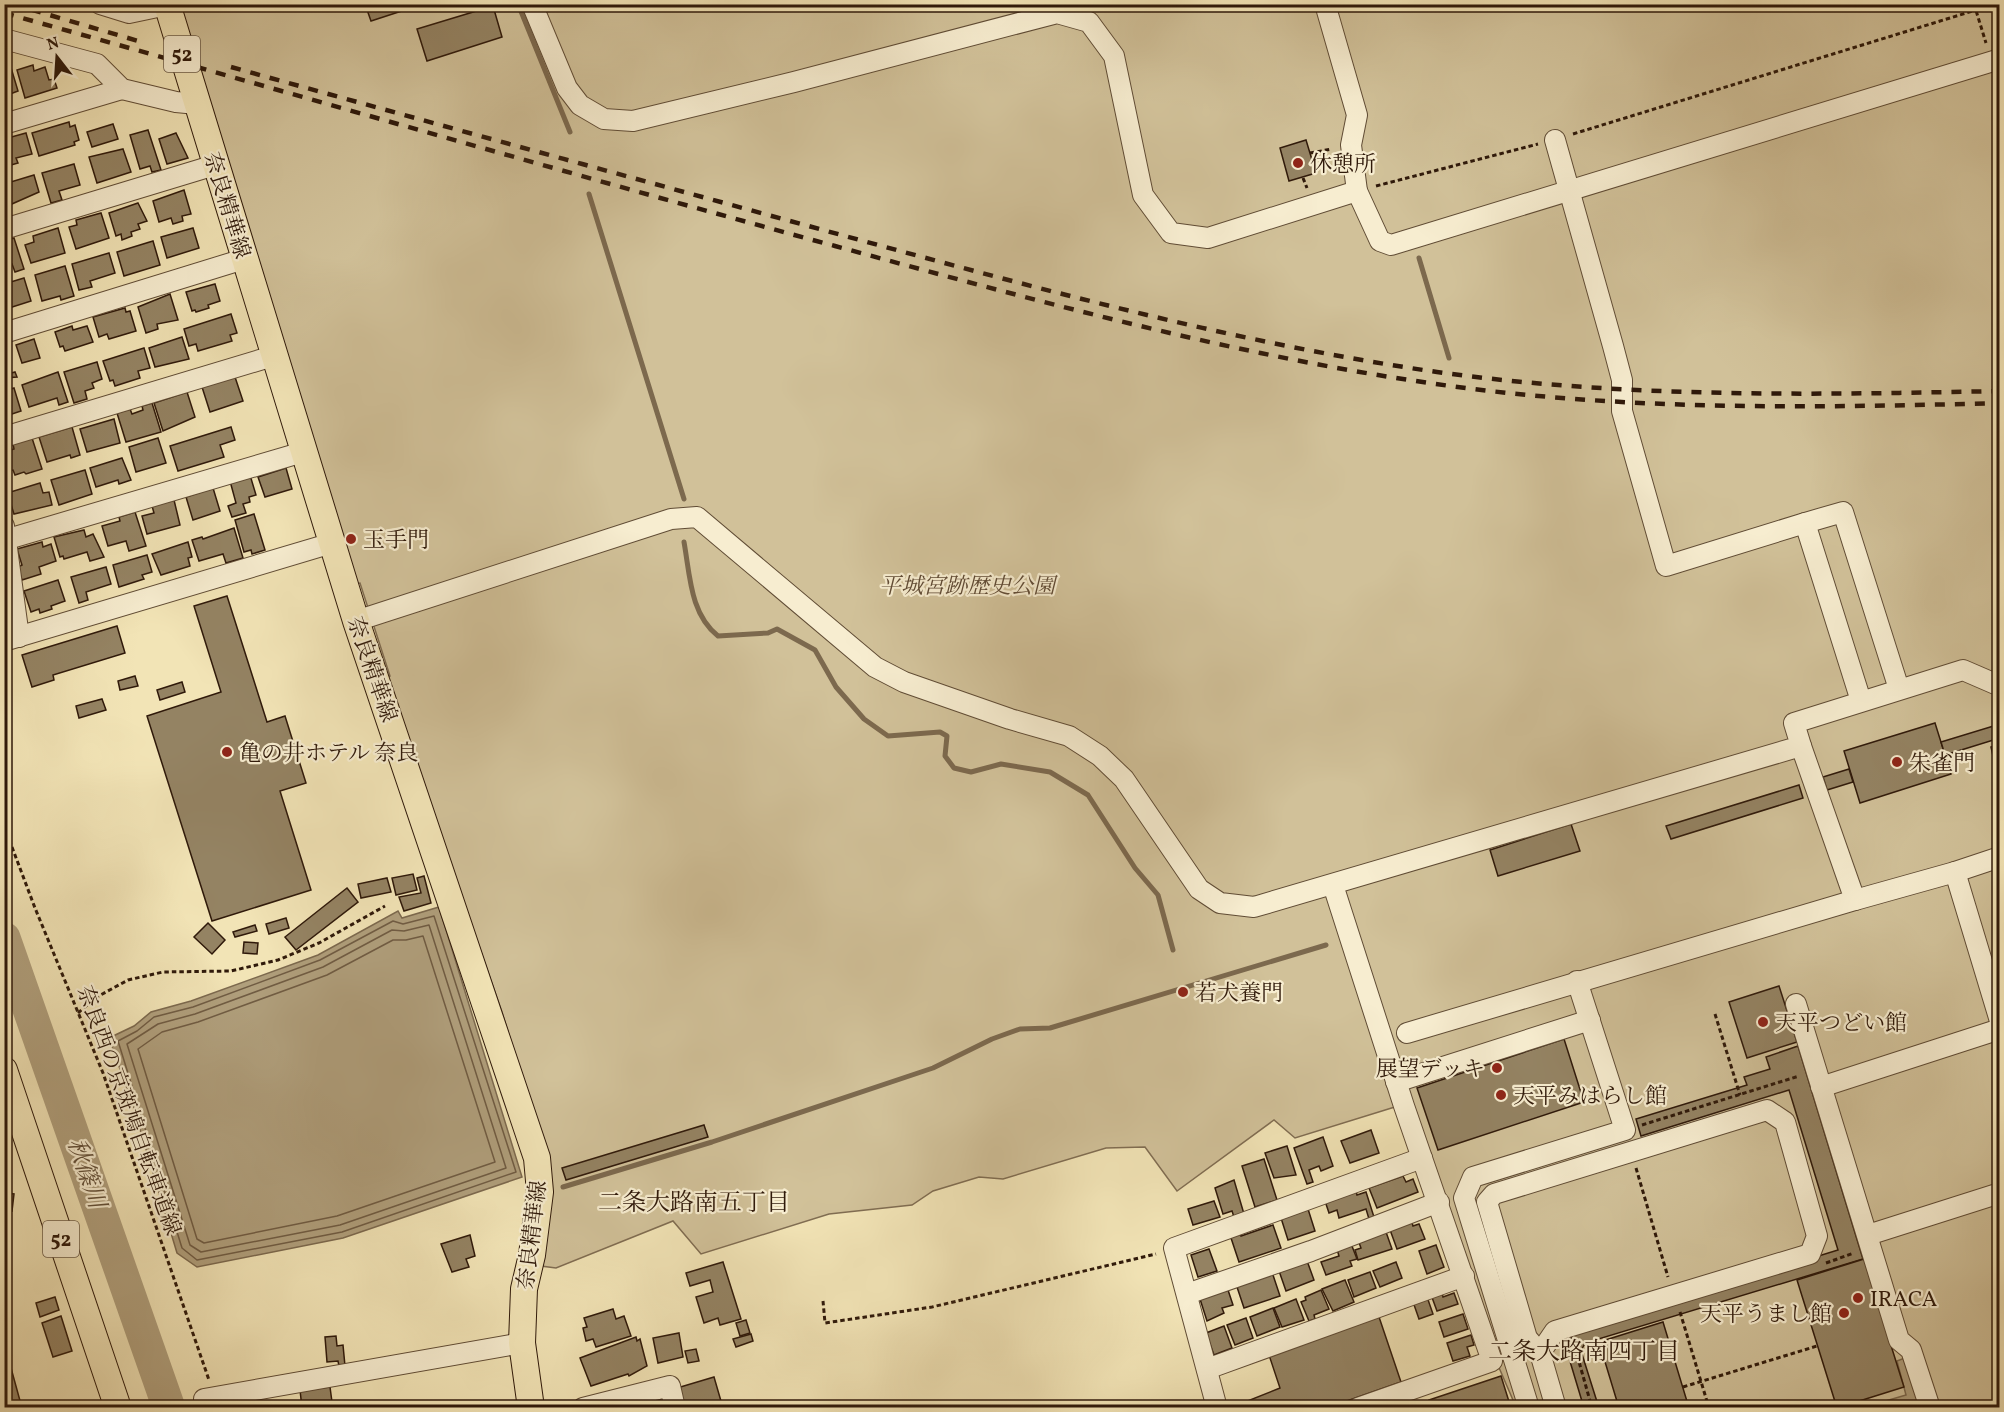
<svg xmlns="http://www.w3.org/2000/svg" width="2004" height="1412" font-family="Vollkorn,'Noto Serif JP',serif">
<rect width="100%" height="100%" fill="#f2e4b6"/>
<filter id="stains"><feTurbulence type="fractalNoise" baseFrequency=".00333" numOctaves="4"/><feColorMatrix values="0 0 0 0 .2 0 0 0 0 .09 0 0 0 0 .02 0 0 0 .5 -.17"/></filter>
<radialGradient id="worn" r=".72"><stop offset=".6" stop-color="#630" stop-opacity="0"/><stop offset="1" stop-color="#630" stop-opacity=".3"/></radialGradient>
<!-- green -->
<path fill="#d1c199" stroke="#806d52" stroke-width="1.5" d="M176,5H1999V1407H1516L1494,1356L1411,1102L1295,1138L1274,1120L1177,1191L1145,1147L1106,1148L1003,1179L979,1177L933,1191L912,1205L829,1214L701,1254L673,1221L556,1268L541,1266L539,1135L502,1012L385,678L390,676L360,583L354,584Z"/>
<!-- water -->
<g fill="#b09f7c" stroke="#7c694e" stroke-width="1.5">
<path d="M439,907L522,1177L343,1238L197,1267L177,1253L133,1106L109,1038L134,1026L151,1012L191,1001L318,955L398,911L402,918Z"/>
<path d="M1910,1356L1925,1407L1851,1408L1864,1404L1865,1407L1906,1395L1897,1361Z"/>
</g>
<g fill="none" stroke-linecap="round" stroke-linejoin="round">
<!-- shore -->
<g stroke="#705c43" stroke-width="1.5">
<path d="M434,916L516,1172L342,1232L197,1260L182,1248L118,1041L137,1031L154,1017L193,1007L320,960L393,921L403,924Z"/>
<path d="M429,925L506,1168L340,1225L201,1252L190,1245L127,1044L158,1024L195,1014L323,967L392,930L404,931Z"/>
<path d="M423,936L495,1162L337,1216L204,1243L197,1239L138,1049L162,1032L198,1022L327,975L393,940H406Z"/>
</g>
<!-- stream -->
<g stroke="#7c694e" stroke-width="5">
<path d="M518,4L570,132"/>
<path d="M589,194L684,499"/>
<path d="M1419,258L1449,358"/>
<path d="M684,542C690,575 690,614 718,636L768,633L777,629L815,650L836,687L864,719L888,736L940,732L947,736L945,756L954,768L971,772L1001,764L1050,772L1088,795L1135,868L1158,895L1173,950"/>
<path d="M563,1187L712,1142L933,1068L992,1039L1020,1029L1050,1028L1326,945"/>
</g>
<!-- river -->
<path stroke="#b09f7c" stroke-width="33" d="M4,938L169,1408"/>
</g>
<!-- building -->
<g fill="#948363" stroke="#2f190a" stroke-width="1.5">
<path d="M365,4H413L414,7L371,21Z"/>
<path d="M493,6L502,37L427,61L417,29Z"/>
<path d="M9,61L18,91L5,96L4,62Z"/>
<path d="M33,65L34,71L45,67L49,80L54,79L57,88L25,98L17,70Z"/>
<path d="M69,122L70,127L75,125L79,140L74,142L75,145L39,156L32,133Z"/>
<path d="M113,124L118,139L92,147L87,132Z"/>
<path d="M148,130L161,170L152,172L150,166L140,169L130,135Z"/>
<path d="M26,133L32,154L16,158L18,163L4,167V139Z"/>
<path d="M176,133L188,158L167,164L159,139Z"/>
<path d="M1306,140L1316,173L1289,181L1280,148Z"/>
<path d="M123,149L131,172L97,183L89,157Z"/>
<path d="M74,164L80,185L59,191L62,200L51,203L42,173Z"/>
<path d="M34,175L39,192L5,207L4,184Z"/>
<path d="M184,190L191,214L182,216L183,221L173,224L171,218L159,222L153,201Z"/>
<path d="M138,203L147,221L138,224L140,229L131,232L132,236L122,240L121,234L116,236L109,213Z"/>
<path d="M101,213L109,238L76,249L69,227L77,225L76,220Z"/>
<path d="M58,228L65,253L31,263L25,245L34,242L33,236Z"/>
<path d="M193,228L199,248L167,258L161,237Z"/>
<path d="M14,238L24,269L15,272L12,264L4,267V241Z"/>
<path d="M153,241L160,265L124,276L117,252Z"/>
<path d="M109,253L115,273L90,281L92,287L79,290L72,264Z"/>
<path d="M65,266L74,296L61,300L60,296L42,301L35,275Z"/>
<path d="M24,278L31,301L6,309L4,284Z"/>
<path d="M215,284L220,301L208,305L209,308L196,312L195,310L192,311L186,292Z"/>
<path d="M170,294L178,320L157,324L158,329L146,333L138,307Z"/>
<path d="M125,308L126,312L130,311L136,331L109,339L107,334L99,337L93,317Z"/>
<path d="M231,314L237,333L230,335L232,341L198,351L196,344L189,346L184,329Z"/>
<path d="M72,326L73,330L87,326L93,342L65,351L63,346L60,347L55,332Z"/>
<path d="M182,337L189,359L155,367L149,348Z"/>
<path d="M34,339L40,358L22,363L16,345Z"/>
<path d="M144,348L150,368L138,371L140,378L115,386L113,380L110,381L103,361Z"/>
<path d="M4,362L8,374L15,372L17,377L4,378Z"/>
<path d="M97,362L102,379L92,383L94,388L85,391L87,399L74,403L64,372Z"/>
<path d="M58,372L68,402L59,405L57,398L29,407L22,385Z"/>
<path d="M235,377L243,401L210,412L202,387Z"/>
<path d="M14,388L21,411L9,415L4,413V391Z"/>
<path d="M187,392L195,417L163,431L154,403Z"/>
<path d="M152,403L161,432L126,442L117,413L130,409L132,414L143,410L142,406Z"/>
<path d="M114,419L120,443L87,452L80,429Z"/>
<path d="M72,427L80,455L71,458L70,455L47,462L39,437Z"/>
<path d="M231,427L235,440L220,445L224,457L178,471L170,446Z"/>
<path d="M32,438L42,469L26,474L24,472L15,475L13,470L4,472V452L14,449L13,444Z"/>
<path d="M158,438L166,463L136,472L129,447Z"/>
<path d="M122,458L131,480L119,484L118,480L96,487L90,468Z"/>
<path d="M286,468L292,489L265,497L258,477Z"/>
<path d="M85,470L92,494L59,505L51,480Z"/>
<path d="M250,475L256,495L249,497L250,502L243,504L246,513L232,517L228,506L236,503L230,481Z"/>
<path d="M40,483L43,493L49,492L52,505L14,514L9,498L5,499L4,494Z"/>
<path d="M213,488L220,511L193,520L186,497Z"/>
<path d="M174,500L180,525L147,534L142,516L154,513L152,506Z"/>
<path d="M135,512L146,546L129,551L126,541L108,546L102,526L120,521L119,517Z"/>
<path d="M254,514L265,550L252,554L251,550L244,552L235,520Z"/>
<path d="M234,528L243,558L226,563L223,554L199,561L192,540L202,537L203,539Z"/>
<path d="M84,530L86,537L93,534L104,557L90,561L87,552L64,559L63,556L60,557L54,537Z"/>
<path d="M42,542L43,547L51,544L56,561L39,567L41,574L22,580L18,567L22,565L17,549Z"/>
<path d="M188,542L192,557L188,558L190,566L161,575L152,554Z"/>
<path d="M147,555L152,572L142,575L144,579L119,587L113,565Z"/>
<path d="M106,567L111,584L86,592L88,600L79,603L71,577Z"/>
<path d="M58,580L65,601L51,606L52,609L40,613L39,609L31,612L24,591Z"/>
<path d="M227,596L267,722L285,716L306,783L280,791L311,890L212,921L147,716L221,692L194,606Z"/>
<path d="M117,626L125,653L53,675L54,680L32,687L22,655Z"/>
<path d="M135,676L138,686L120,690L118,681Z"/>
<path d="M182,682L185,692L160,700L157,690Z"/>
<path d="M102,699L106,710L79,718L76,706Z"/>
<path d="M1935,723L1951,774L1860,803L1844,751Z"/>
<path d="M2000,724V738L1945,755L1941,742Z"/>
<path d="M2000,744V754L1993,756L1991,747Z"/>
<path d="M1849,769L1853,782L1827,790L1823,777Z"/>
<path d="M1799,785L1803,798L1671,839L1666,826Z"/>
<path d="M1571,824L1580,851L1498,876L1490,850Z"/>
<path d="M413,874L417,890L396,895L392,878Z"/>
<path d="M424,876L431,903L404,911L399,897L421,893L417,878Z"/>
<path d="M387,878L391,892L361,898L358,884Z"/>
<path d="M347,888L358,902L296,950L285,937Z"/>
<path d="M286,918L289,928L269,934L266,924Z"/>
<path d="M208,923L225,940L212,954L194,937Z"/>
<path d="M255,925L257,931L235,937L233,932Z"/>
<path d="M244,942L258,943L257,954L243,953Z"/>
<path d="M1779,986L1797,1042L1747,1058L1729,1002Z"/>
<path d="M1564,1039L1584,1102L1438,1150L1417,1088Z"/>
<path d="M1798,1046L1863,1259L1585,1343L1581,1351L1599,1408H1584L1566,1348L1575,1331L1838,1250L1789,1090L1641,1136L1636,1119L1747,1085L1744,1077L1770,1069L1766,1057Z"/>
<path d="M704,1125L708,1137L566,1180L562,1168Z"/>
<path d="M1371,1130L1379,1153L1350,1163L1341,1141Z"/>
<path d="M1323,1137L1333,1166L1321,1171L1319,1166L1309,1170L1313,1182L1307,1184L1294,1148Z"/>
<path d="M1287,1146L1296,1175L1274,1178L1265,1153Z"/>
<path d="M4,1156L11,1157L7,1193L14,1194L12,1211L7,1210L4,1228Z"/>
<path d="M1264,1159L1277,1200L1255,1207L1242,1166Z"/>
<path d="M1403,1176L1406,1182L1413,1179L1418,1192L1377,1208L1369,1188Z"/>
<path d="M1234,1180L1244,1214L1234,1217L1232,1211L1223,1214L1215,1188Z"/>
<path d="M1356,1191L1357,1195L1366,1192L1374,1217L1369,1219L1366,1209L1339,1218L1337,1210L1329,1213L1325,1201Z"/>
<path d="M1214,1201L1220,1217L1193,1225L1188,1209Z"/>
<path d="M1308,1209L1315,1231L1288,1240L1281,1218Z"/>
<path d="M1411,1219L1413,1226L1419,1224L1425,1239L1397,1249L1389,1227Z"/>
<path d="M1273,1225L1281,1248L1239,1262L1230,1235L1239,1232L1241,1236Z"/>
<path d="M1386,1232L1392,1249L1358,1260L1355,1250L1361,1248L1358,1240Z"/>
<path d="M470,1235L475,1256L466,1259L469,1267L452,1272L441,1244Z"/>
<path d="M1350,1241L1357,1259L1350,1261L1352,1266L1326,1275L1321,1262L1339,1256L1336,1246Z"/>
<path d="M1436,1245L1444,1267L1427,1274L1419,1251Z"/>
<path d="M1209,1249L1217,1271L1198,1277L1191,1255Z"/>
<path d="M1306,1258L1314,1280L1286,1291L1278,1268Z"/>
<path d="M1864,1259L1904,1387L1837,1408L1797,1280Z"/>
<path d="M723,1262L741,1319L720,1325L718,1318L704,1323L696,1297L713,1292L710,1280L690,1286L686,1273Z"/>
<path d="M1396,1262L1402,1278L1380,1287L1373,1271Z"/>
<path d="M1272,1272L1280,1296L1244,1308L1236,1284Z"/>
<path d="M1370,1272L1376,1288L1354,1297L1348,1280Z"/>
<path d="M1345,1280L1354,1302L1333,1311L1322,1289Z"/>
<path d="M1441,1289L1443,1297L1454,1293L1458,1304L1437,1311L1430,1292Z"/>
<path d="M1228,1290L1233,1305L1222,1308L1224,1313L1207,1321L1200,1299Z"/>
<path d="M1321,1290L1329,1309L1314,1315L1315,1319L1309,1321L1301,1302L1306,1300L1305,1297Z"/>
<path d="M1426,1294L1433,1314L1419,1319L1412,1299Z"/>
<path d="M55,1297L59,1310L40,1317L36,1303Z"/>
<path d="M1296,1299L1304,1320L1282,1327L1274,1308Z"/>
<path d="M1273,1308L1280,1327L1257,1336L1250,1317Z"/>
<path d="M613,1309L616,1319L624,1316L631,1336L596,1347L593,1339L586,1341L583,1328L587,1327L584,1318Z"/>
<path d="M1377,1311L1401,1382L1327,1408H1230L1280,1388L1269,1355Z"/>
<path d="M1463,1314L1468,1329L1444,1337L1439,1322Z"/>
<path d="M61,1316L72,1351L53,1357L42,1323Z"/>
<path d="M1246,1318L1253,1338L1235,1345L1227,1325Z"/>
<path d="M746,1320L750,1333L740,1336L736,1323Z"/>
<path d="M1663,1322L1689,1408H1619L1599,1342Z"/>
<path d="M1224,1326L1232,1348L1214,1355L1206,1333Z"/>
<path d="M679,1333L683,1357L658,1363L653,1338Z"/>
<path d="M751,1334L753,1341L736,1347L733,1339Z"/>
<path d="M1471,1335L1474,1345L1467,1347L1470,1356L1453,1361L1447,1343Z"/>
<path d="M336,1336L337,1346L343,1345L345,1366H339L338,1361L327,1362L325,1337Z"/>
<path d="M636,1337L637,1341L640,1339L647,1366L629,1376L628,1374L591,1386L580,1358Z"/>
<path d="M696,1349L699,1361L688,1363L685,1351Z"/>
<path d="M11,1368L22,1408H4V1370Z"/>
<path d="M1501,1376L1511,1408H1432L1429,1400Z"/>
<path d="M714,1377L723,1408H682L677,1388Z"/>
<path d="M330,1387L332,1402L315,1404V1408H302L300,1390Z"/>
<path d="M659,1394L663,1408H629L628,1405Z"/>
</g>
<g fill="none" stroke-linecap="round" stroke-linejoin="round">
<!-- minor casing -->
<g stroke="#604c35" stroke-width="22">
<g id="minor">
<path d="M100,4L129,13L167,5"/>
<path d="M532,4L567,88L580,105L604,119L633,121L794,82L1057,13L1089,22L1114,56L1143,195L1171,233L1208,238L1357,191"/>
<path d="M1325,4L1357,115L1351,145L1357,191L1380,241L1391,245L2000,59"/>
<path d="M4,39L97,64L122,89L176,102L197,104"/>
<path d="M4,124L122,89"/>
<path d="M1555,140L1613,346L1622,380V411L1666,566L1805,523L1861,701"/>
<path d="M4,229L215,165"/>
<path d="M4,333L244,259"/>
<path d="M4,437L273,356"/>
<path d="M1805,523L1843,512L1899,689"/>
<path d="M4,526L19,637"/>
<path d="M8,539L303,452"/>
<path d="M356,621L671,519L697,517L875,667L904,682L1010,719L1069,736L1100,756L1124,779L1199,889L1220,903L1254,907L1801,746L1794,723L1963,670L2000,686"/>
<path d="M4,641L332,543"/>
<path d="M1801,746L1855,900L1955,872L2000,1021"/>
<path d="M1955,872L2000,857"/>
<path d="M1333,885L1404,1106L1492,1361L1358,1408"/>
<path d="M1796,1004L1899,1340L1911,1350L1930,1408"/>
<path d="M1407,1033L1855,900"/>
<path d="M1396,1082L1590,1020"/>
<path d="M1821,1087L2000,1029"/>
<path d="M1868,1235L2000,1193"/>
<path d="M1187,1294L1311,1251L1439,1202"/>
<path d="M1540,1353L1555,1331L1810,1254L1817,1236L1785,1122L1767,1110L1494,1194L1487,1202L1527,1338L1540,1353L1556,1408"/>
<path d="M1207,1369L1464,1276"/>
<path d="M204,1399L522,1343"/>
<path d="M583,1408L670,1386L675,1408"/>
<path d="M1217,1408L1174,1248L1422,1158"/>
<path d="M1529,1408L1464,1198L1473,1177L1625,1130L1577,981"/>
</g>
</g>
<!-- major casing -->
<g stroke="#2f190a" stroke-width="28">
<g id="major">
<path d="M167,4L356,621L537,1158L540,1192L532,1255L524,1289L522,1343L531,1408"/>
<path d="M4,1070L118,1408"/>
</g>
</g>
<!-- path -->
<g stroke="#2f190a" stroke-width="3" stroke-dasharray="4.5 3" stroke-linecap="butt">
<path d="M1974,4L1986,43"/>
<path d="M1996,78L2000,90"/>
<path d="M1573,134L1976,10"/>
<path d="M1310,153L1332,149"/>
<path d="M1303,178L1307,188"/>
<path d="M1376,186L1538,144"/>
<path d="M4,826L35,908L103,1073L209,1380"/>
<path d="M78,1013L95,998L128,980L163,972L231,971L278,960L319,943L385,906"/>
<path d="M1715,1014L1740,1095"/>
<path d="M1642,1125L1799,1076"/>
<path d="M1636,1168L1668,1277"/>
<path d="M1826,1263L1854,1253"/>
<path d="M823,1301L825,1323L932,1307L1156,1254"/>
<path d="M1680,1312L1709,1408"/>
<path d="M1581,1342L1576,1351L1592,1408"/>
<path d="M1683,1387L1817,1346"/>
<path d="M1872,1401L1874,1408"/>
<path d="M178,1408L188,1404"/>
</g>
<!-- minor -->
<use href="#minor" stroke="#f7edd0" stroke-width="20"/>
<!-- major -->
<use href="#major" stroke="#f2e4b6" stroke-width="26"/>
<!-- rail -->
<g stroke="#2f190a" stroke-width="4.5" stroke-dasharray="10 10" stroke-linecap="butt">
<path d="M12,4L145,43"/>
<path d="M4,13C282,90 558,171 835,246C1034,300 1232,355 1436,384C1622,411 1811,408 2000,403"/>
<path d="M231,67C436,124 640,180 845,236C1040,289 1236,343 1437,372C1623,398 1812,395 2000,391"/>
</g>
</g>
<!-- markers -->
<g fill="#8f2418" stroke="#f7edd0" stroke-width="2">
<circle cx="1298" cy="163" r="6"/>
<circle cx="351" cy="539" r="6"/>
<circle cx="227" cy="752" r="6"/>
<circle cx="1897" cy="762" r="6"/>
<circle cx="1183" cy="992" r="6"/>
<circle cx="1763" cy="1022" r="6"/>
<circle cx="1497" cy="1068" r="6"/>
<circle cx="1501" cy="1095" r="6"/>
<circle cx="1858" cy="1298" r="6"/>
<circle cx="1844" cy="1313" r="6"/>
</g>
<g text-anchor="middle" stroke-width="4.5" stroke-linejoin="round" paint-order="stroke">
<!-- shield labels -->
<g fill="#f7edd0" stroke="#6b5945" stroke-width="1.5">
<rect x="164" y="36" width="36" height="36" rx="4.5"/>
<rect x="43" y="1221" width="36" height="36" rx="4.5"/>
</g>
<g font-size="21" font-weight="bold" fill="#2f190a">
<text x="182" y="61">52</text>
<text x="61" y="1246">52</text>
</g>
<!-- poi labels -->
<g font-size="22" fill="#2f190a" stroke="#f7edd0" text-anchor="start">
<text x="1310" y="171">休憩所</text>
<text x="363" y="547">玉手門</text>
<text x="239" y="760">亀の井ホテル 奈良</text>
<text x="1909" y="770">朱雀門</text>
<text x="1195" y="1000">若犬養門</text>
<text x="1775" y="1030">天平つどい館</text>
<text x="1485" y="1076" text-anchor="end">展望デッキ</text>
<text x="1513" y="1103">天平みはらし館</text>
<text x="1870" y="1306">IRACA</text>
<text x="1832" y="1321" text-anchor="end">天平うまし館</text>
</g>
<!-- street labels -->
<g font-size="22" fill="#2f190a" stroke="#f7edd0">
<text transform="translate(228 205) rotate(73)" y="8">奈良精華線</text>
<text transform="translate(373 669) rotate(71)" y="8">奈良精華線</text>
<text transform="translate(130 1110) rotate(70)" y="8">奈良西の京斑鳩自転車道線</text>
<text transform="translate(531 1235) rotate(-83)" y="8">奈良精華線</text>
</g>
<!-- park labels -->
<g font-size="22" font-style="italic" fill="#604b35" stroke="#f7edd0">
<text x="967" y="593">平城宮跡歴史公園</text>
</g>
<!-- water labels -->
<g font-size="24" font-style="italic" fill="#634f38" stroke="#f7edd0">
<text transform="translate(87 1173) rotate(71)" y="8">秋篠川</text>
</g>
<!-- neighbourhood labels -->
<g font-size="24" fill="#2f190a" stroke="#f7edd0">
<text x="694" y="1210">二条大路南五丁目</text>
<text x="1584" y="1359">二条大路南四丁目</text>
</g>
</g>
<!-- margin -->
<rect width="2004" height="1412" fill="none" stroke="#f2e4b6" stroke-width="24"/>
<rect x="6" y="6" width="1992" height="1400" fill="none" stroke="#2f190a" stroke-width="3"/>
<rect x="12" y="12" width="1980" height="1388" fill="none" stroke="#2f190a" stroke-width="1.5"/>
<!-- north arrow -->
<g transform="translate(57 57) rotate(343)" stroke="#f7edd0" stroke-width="4.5" paint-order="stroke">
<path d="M0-4.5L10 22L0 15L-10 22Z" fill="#2f190a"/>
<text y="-9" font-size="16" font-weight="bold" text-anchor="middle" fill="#2f190a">N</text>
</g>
<rect width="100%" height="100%" filter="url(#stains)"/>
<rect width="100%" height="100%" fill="url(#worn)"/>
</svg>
